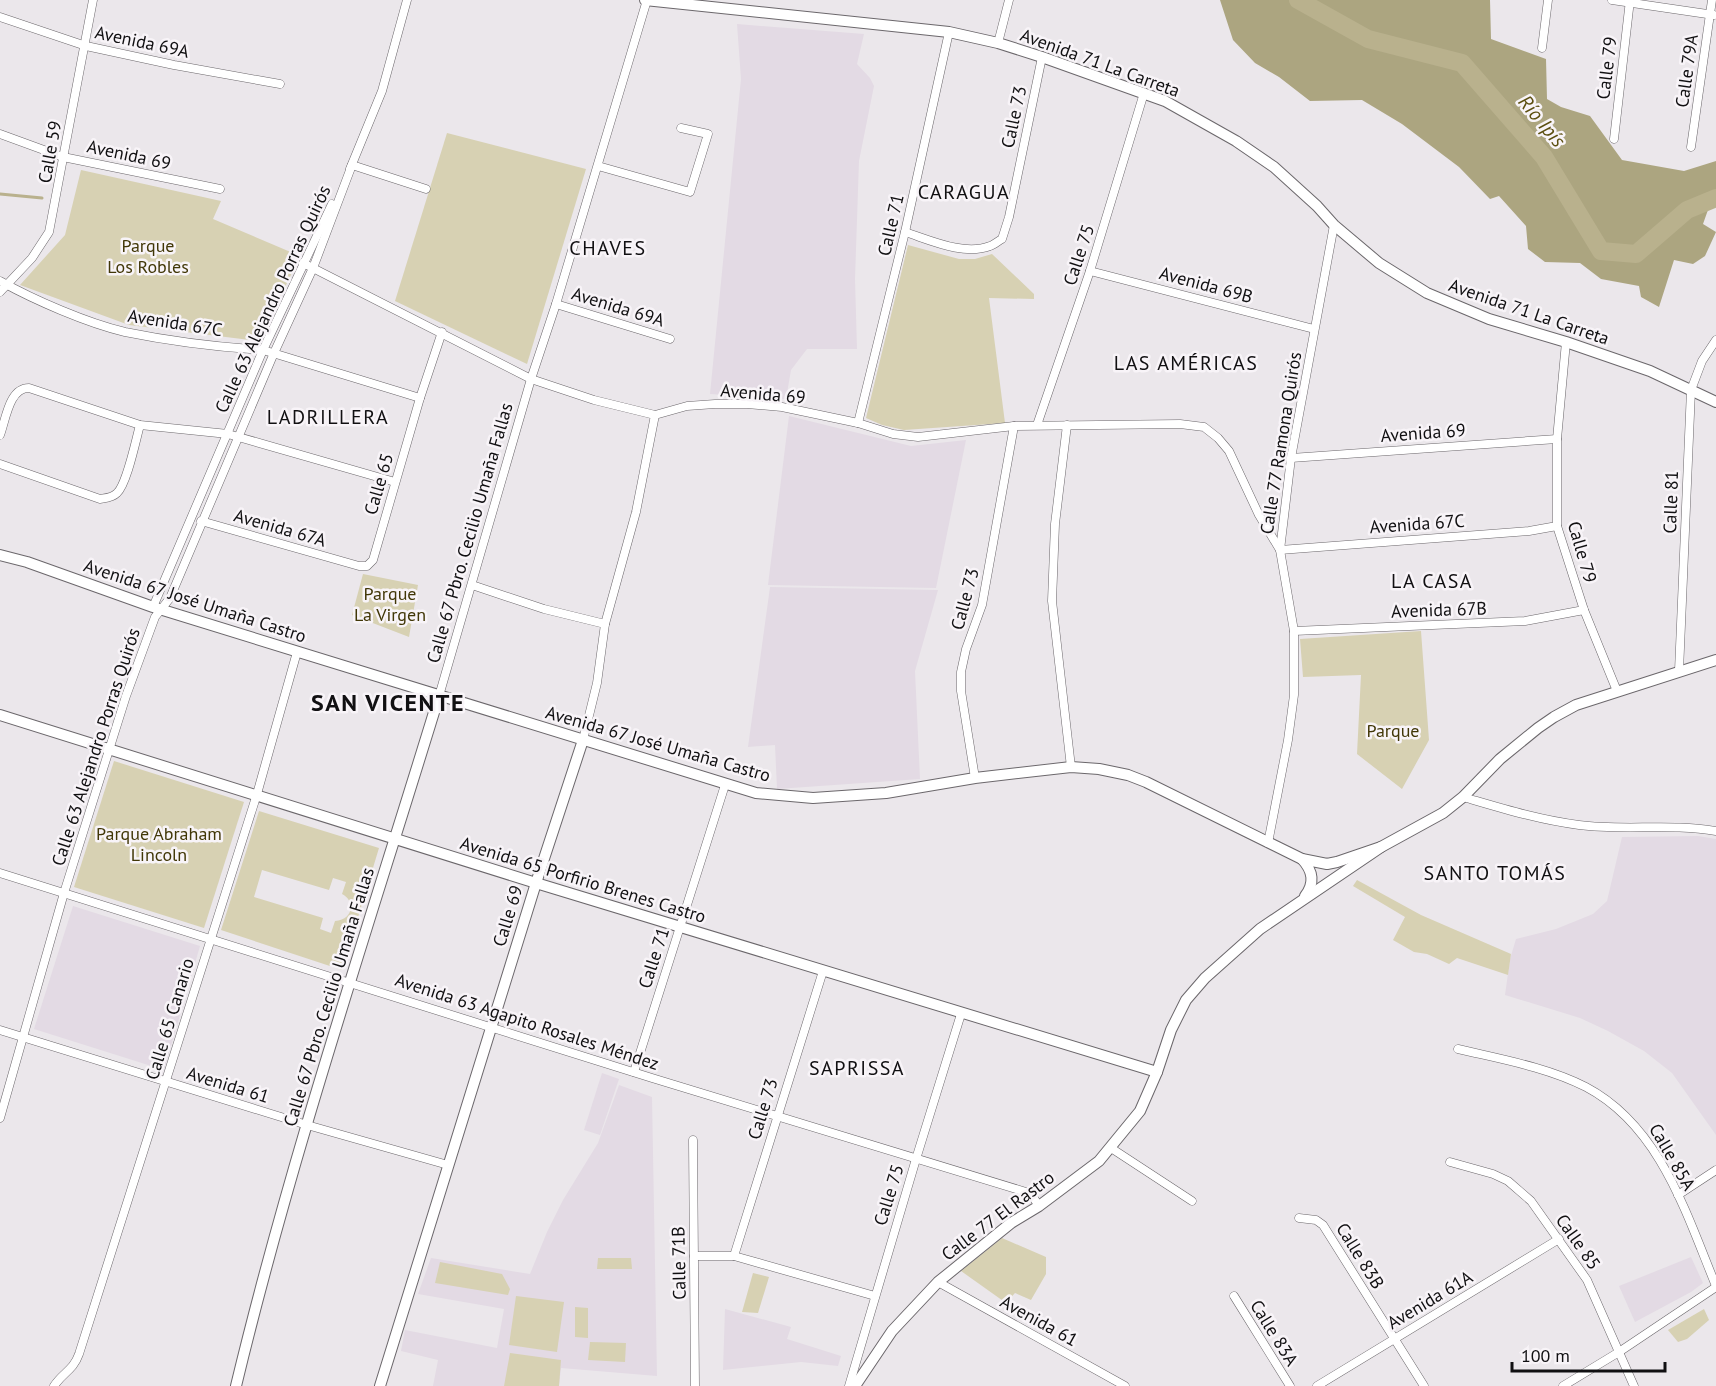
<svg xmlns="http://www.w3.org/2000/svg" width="1716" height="1386" font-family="'PT Sans',sans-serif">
<rect width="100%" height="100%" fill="#ebe7eb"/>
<!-- built -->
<g fill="#e3dae4">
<path d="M737,24L864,34L857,64L870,78L874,86L859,161L855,279L857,349H807L791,370L786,399L710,394L741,79Z"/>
<path d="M789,416L911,446L966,440L936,588L768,585Z"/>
<path d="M770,587L938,590L915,671L920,779L777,789L775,745L748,747Z"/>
<path d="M1698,836L1716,839V1135L1672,1073L1644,1051L1608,1031L1580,1018L1505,995L1510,959L1516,939L1556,929L1593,914L1607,901L1622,837Z"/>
<path d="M73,906L200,946L164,1070L34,1029Z"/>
<path d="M602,1073L619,1079L600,1135L584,1130Z"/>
<path d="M619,1085L652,1097L657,1376L561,1368L559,1386H433L438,1360L401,1351L405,1330L497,1348L504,1309L418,1294L431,1258L530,1274L547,1232L563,1200L598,1143Z"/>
<path d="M1691,1257L1703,1283L1691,1292L1635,1322L1619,1286Z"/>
<path d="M725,1309L791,1327L787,1339L841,1356L838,1366L801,1362L723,1370Z"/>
</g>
<!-- green -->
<g fill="#d7d1b3" fill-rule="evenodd">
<path d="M447,133L586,169L527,364L395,301Z"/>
<path d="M81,170L221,201L213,219L300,256L259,341L129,325L20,285L65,235Z"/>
<path d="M908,245L959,259H975L992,254L1034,294V299L989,298L1005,423L904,430L882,425L866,418Z"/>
<path d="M363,574L418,585L409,637L352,615Z"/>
<path d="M1421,631L1429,740L1402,789L1357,754L1361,675L1303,677L1300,639Z"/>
<path d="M114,761L244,802L204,928L74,887Z"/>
<path d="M259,811L379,848L342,970L221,930ZM262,870L329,890L333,878L346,882L342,894C357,902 352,920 335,921L331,933L320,929L323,918L254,897Z"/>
<path d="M1357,880L1421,915L1511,954L1508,975L1457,958L1449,964L1427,954L1414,952L1393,940L1405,917L1353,886Z"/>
<path d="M1002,1238L1046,1257V1274L1031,1300L1015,1293L1006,1303L961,1271Z"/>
<path d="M598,1258H631L632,1269H597Z"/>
<path d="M440,1262L502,1274L510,1289L508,1295L435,1283Z"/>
<path d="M753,1273L769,1277L758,1313L742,1312Z"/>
<path d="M516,1296L564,1302L557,1352L509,1345Z"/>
<path d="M575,1307L588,1308V1338L575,1337Z"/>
<path d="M1704,1309L1709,1320L1687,1339L1678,1342L1668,1330Z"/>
<path d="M590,1342L626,1343L625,1362L588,1360Z"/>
<path d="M510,1353L561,1360L559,1386H504Z"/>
</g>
<!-- forest -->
<path fill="#aca580" d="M1220,0H1490L1491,39L1546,59L1547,99L1561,107L1590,116L1622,160L1684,171L1716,161V203L1709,207L1703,224L1716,232L1705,256L1693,264L1674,260L1659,307L1641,297L1639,286L1601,279L1580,263L1545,262L1528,249L1526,226L1499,196L1490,199L1459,167L1402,124L1362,100L1310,101L1279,77L1255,63L1233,40Z"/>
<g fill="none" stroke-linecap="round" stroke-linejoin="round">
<!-- stream -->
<path stroke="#b9b18d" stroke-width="3" d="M0,194L42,198"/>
<!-- river -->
<path stroke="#b9b18d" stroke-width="18" d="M1298,0L1368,39L1462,63L1544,157L1601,251L1636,254L1687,210L1716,198"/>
<!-- street casing -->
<g stroke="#6b676b" stroke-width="9">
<g id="street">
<path d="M1612,0L1714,15"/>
<path d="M0,17L86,46L174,65L280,84"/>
<path d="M998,43L1009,0"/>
<path d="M1542,48L1548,0"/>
<path d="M0,134L63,157L220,189"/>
<path d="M1614,139L1630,0"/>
<path d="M1691,147L1712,0"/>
<path d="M352,165L426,189"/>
<path d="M598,166L690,192L708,134L681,128"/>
<path d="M350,169L382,91L407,0"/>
<path d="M905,232C930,240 964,256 990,246C994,245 998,241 1002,239L1009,217L1042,57"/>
<path d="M303,263L531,379L594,400L655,415L687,406L715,404H747L782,407L858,423L893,434L918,437L1014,426L1180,424L1204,427L1218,438L1229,451L1259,515L1280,550L1529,531L1557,526"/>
<path d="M1090,271L1314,329"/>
<path d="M0,281C34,300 87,323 125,332C169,341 217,347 263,350L420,398"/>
<path d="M0,292L32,258L49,232L93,0"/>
<path d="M556,304L670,339"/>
<path d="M1566,342L1557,439V526L1584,610L1617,691"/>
<path d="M858,423L905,232L949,32"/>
<path d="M1037,425L1090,271L1144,93"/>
<path d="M1067,425L1055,524L1052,601L1071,767"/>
<path d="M0,435C6,419 9,388 29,388L140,425L228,434L395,482"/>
<path d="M1291,458L1557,439"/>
<path d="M0,464L100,499C106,498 112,498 117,493C127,484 136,439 140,425"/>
<path d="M201,521L359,566H367L373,560L420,398L442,332"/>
<path d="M472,585L544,609L605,624"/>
<path d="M153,607L263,350L332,204"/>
<path d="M1294,631L1525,621L1584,610"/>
<path d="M1679,671L1691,390L1702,361L1716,340"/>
<path d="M439,696L531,379L556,304L647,0"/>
<path d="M583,740L597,683L605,624L636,512L655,415"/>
<path d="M975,778L961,691V672L966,649L982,605L1014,426"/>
<path d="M1463,797C1501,808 1539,820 1579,825C1624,831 1671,823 1716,831"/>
<path d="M1268,843L1288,740L1294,695V631L1280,550L1291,458L1334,225"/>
<path d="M0,873L652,1078L1026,1192L1033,1197L1039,1206"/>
<path d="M0,1030L307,1125L448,1165"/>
<path d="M1458,1049C1500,1059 1547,1067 1586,1087C1660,1126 1686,1213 1716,1286"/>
<path d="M634,1072L725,785"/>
<path d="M0,1118L64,893L126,696L155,617L170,598L274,353L313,268L352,165"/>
<path d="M693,1140L695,1386"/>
<path d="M1111,1148L1192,1201"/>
<path d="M1450,1162L1493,1174L1508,1181L1531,1201L1587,1280L1634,1386"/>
<path d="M1678,1195L1716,1170"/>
<path d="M1299,1218L1316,1220L1323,1225L1424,1386"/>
<path d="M694,1256H734L875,1296"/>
<path d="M734,1256L823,971"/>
<path d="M938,1282L1125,1386"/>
<path d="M1234,1296L1290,1386"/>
<path d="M54,1386C63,1372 73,1371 79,1354L257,794L297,652"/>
<path d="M849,1386L916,1159L961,1014"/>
<path d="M1317,1386L1559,1239"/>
<path d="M1563,1386L1619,1352L1716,1287"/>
</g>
</g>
<!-- secondary casing -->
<g stroke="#6b676b" stroke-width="12">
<g id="secondary">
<path d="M645,0L949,32L998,43L1042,57L1165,101L1236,141L1274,167L1317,206L1334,225L1379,263L1427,293L1489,319L1566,342L1650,371L1716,402"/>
<path d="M0,555L27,562L153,607L756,793L813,798L886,793L975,778L1071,767L1099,769L1128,775L1146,782L1302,859L1327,864L1337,862L1381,847"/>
<path d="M0,715L536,883L1157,1072"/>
<path d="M1302,859C1313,871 1315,883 1305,896"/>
<path d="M236,1386C292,1153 369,925 439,696"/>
<path d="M380,1386L536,883L583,740"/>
<path d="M855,1386L892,1331L938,1282L1011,1223L1039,1206L1099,1161L1140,1111L1157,1072L1171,1030L1186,1000L1205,978L1260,929L1381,847L1443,813L1463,797L1500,759L1538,728L1554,717L1576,705L1716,660"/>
</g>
</g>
<!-- street -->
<use href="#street" stroke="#fff" stroke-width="8"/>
<!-- secondary -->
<use href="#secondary" stroke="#fff" stroke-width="10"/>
</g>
<g text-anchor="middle" stroke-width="5" stroke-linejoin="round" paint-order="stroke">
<!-- street labels -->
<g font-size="18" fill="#111012" stroke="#f8f4f8">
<text transform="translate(142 42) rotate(12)" y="6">Avenida 69A</text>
<text transform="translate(1100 63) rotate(20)" y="6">Avenida 71 La Carreta</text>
<text transform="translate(1607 68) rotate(-83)" y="6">Calle 79</text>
<text transform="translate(1687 71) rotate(-82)" y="6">Calle 79A</text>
<text transform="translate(1014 117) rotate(-78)" y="6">Calle 73</text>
<text transform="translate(50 152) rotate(-80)" y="6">Calle 59</text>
<text transform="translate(129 155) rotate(12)" y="6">Avenida 69</text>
<text transform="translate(891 225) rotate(-77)" y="6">Calle 71</text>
<text transform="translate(1079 255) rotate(-72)" y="6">Calle 75</text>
<text transform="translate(1206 285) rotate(15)" y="6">Avenida 69B</text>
<text transform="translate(273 299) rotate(-65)" y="6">Calle 63 Alejandro Porras Quirós</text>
<text transform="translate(618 307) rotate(17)" y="6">Avenida 69A</text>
<text transform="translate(1529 312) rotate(19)" y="6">Avenida 71 La Carreta</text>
<text transform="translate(175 323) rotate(9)" y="6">Avenida 67C</text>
<text transform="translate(763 394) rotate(5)" y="6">Avenida 69</text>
<text transform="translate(1423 433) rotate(-4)" y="6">Avenida 69</text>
<text transform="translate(1281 443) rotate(-81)" y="6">Calle 77 Ramona Quirós</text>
<text transform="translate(379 484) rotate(-74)" y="6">Calle 65</text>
<text transform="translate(1671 502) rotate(-88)" y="6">Calle 81</text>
<text transform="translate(1417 524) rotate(-4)" y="6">Avenida 67C</text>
<text transform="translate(280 528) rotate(16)" y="6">Avenida 67A</text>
<text transform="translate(470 533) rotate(-74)" y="6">Calle 67 Pbro. Cecilio Umaña Fallas</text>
<text transform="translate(1582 552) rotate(74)" y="6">Calle 79</text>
<text transform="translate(965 599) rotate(-75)" y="6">Calle 73</text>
<text transform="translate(195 601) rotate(18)" y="6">Avenida 67 José Umaña Castro</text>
<text transform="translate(1439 610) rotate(-2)" y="6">Avenida 67B</text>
<text transform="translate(658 744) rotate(16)" y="6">Avenida 67 José Umaña Castro</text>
<text transform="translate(96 747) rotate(-72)" y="6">Calle 63 Alejandro Porras Quirós</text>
<text transform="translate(583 880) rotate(17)" y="6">Avenida 65 Porfirio Brenes Castro</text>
<text transform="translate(508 916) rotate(-73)" y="6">Calle 69</text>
<text transform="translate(654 958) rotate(-72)" y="6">Calle 71</text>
<text transform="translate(329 997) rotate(-73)" y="6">Calle 67 Pbro. Cecilio Umaña Fallas</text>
<text transform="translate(170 1019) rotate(-73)" y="6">Calle 65 Canario</text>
<text transform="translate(527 1022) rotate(18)" y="6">Avenida 63 Agapito Rosales Méndez</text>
<text transform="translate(228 1085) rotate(17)" y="6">Avenida 61</text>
<text transform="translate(763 1109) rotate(-73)" y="6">Calle 73</text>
<text transform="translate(1672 1157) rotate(60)" y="6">Calle 85A</text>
<text transform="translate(889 1195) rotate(-73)" y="6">Calle 75</text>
<text transform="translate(998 1216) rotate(-37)" y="6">Calle 77 El Rastro</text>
<text transform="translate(1578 1242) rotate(55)" y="6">Calle 85</text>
<text transform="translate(1360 1256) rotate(58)" y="6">Calle 83B</text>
<text transform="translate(679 1263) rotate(-91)" y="6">Calle 71B</text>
<text transform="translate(1430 1300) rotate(-31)" y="6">Avenida 61A</text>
<text transform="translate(1039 1321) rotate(29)" y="6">Avenida 61</text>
<text transform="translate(1274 1333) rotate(58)" y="6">Calle 83A</text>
</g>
<!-- park labels -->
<g font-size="18" fill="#413707" stroke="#f8f4f8">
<text x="148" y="252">Parque<tspan x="148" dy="21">Los Robles</tspan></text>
<text x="390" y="600">Parque<tspan x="390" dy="21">La Virgen</tspan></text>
<text x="1393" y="737">Parque</text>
<text x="159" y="840">Parque Abraham<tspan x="159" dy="21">Lincoln</tspan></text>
</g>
<!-- water labels -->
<g font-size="20" font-style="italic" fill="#5c4f10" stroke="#f8f4f8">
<text transform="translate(1542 121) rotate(50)" y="7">Río Ipís</text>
</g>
<!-- neighbourhood labels -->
<g font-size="20" letter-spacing="1.5" fill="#111012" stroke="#f8f4f8">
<text x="964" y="199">CARAGUA</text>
<text x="608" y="255">CHAVES</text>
<text x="1186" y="370">LAS AMÉRICAS</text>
<text x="328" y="424">LADRILLERA</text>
<text x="1432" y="588">LA CASA</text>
<text x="1495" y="880">SANTO TOMÁS</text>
<text x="857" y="1075">SAPRISSA</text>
</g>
<!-- district labels -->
<g font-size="24" font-weight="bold" letter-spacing="1.5" fill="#111012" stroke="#f8f4f8">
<text x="388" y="711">SAN VICENTE</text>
</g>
</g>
<!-- scale -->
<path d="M1512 1362v9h153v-9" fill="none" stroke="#111012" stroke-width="3"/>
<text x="1521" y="1362" font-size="18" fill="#111012" stroke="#f8f4f8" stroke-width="4.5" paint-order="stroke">100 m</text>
</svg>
